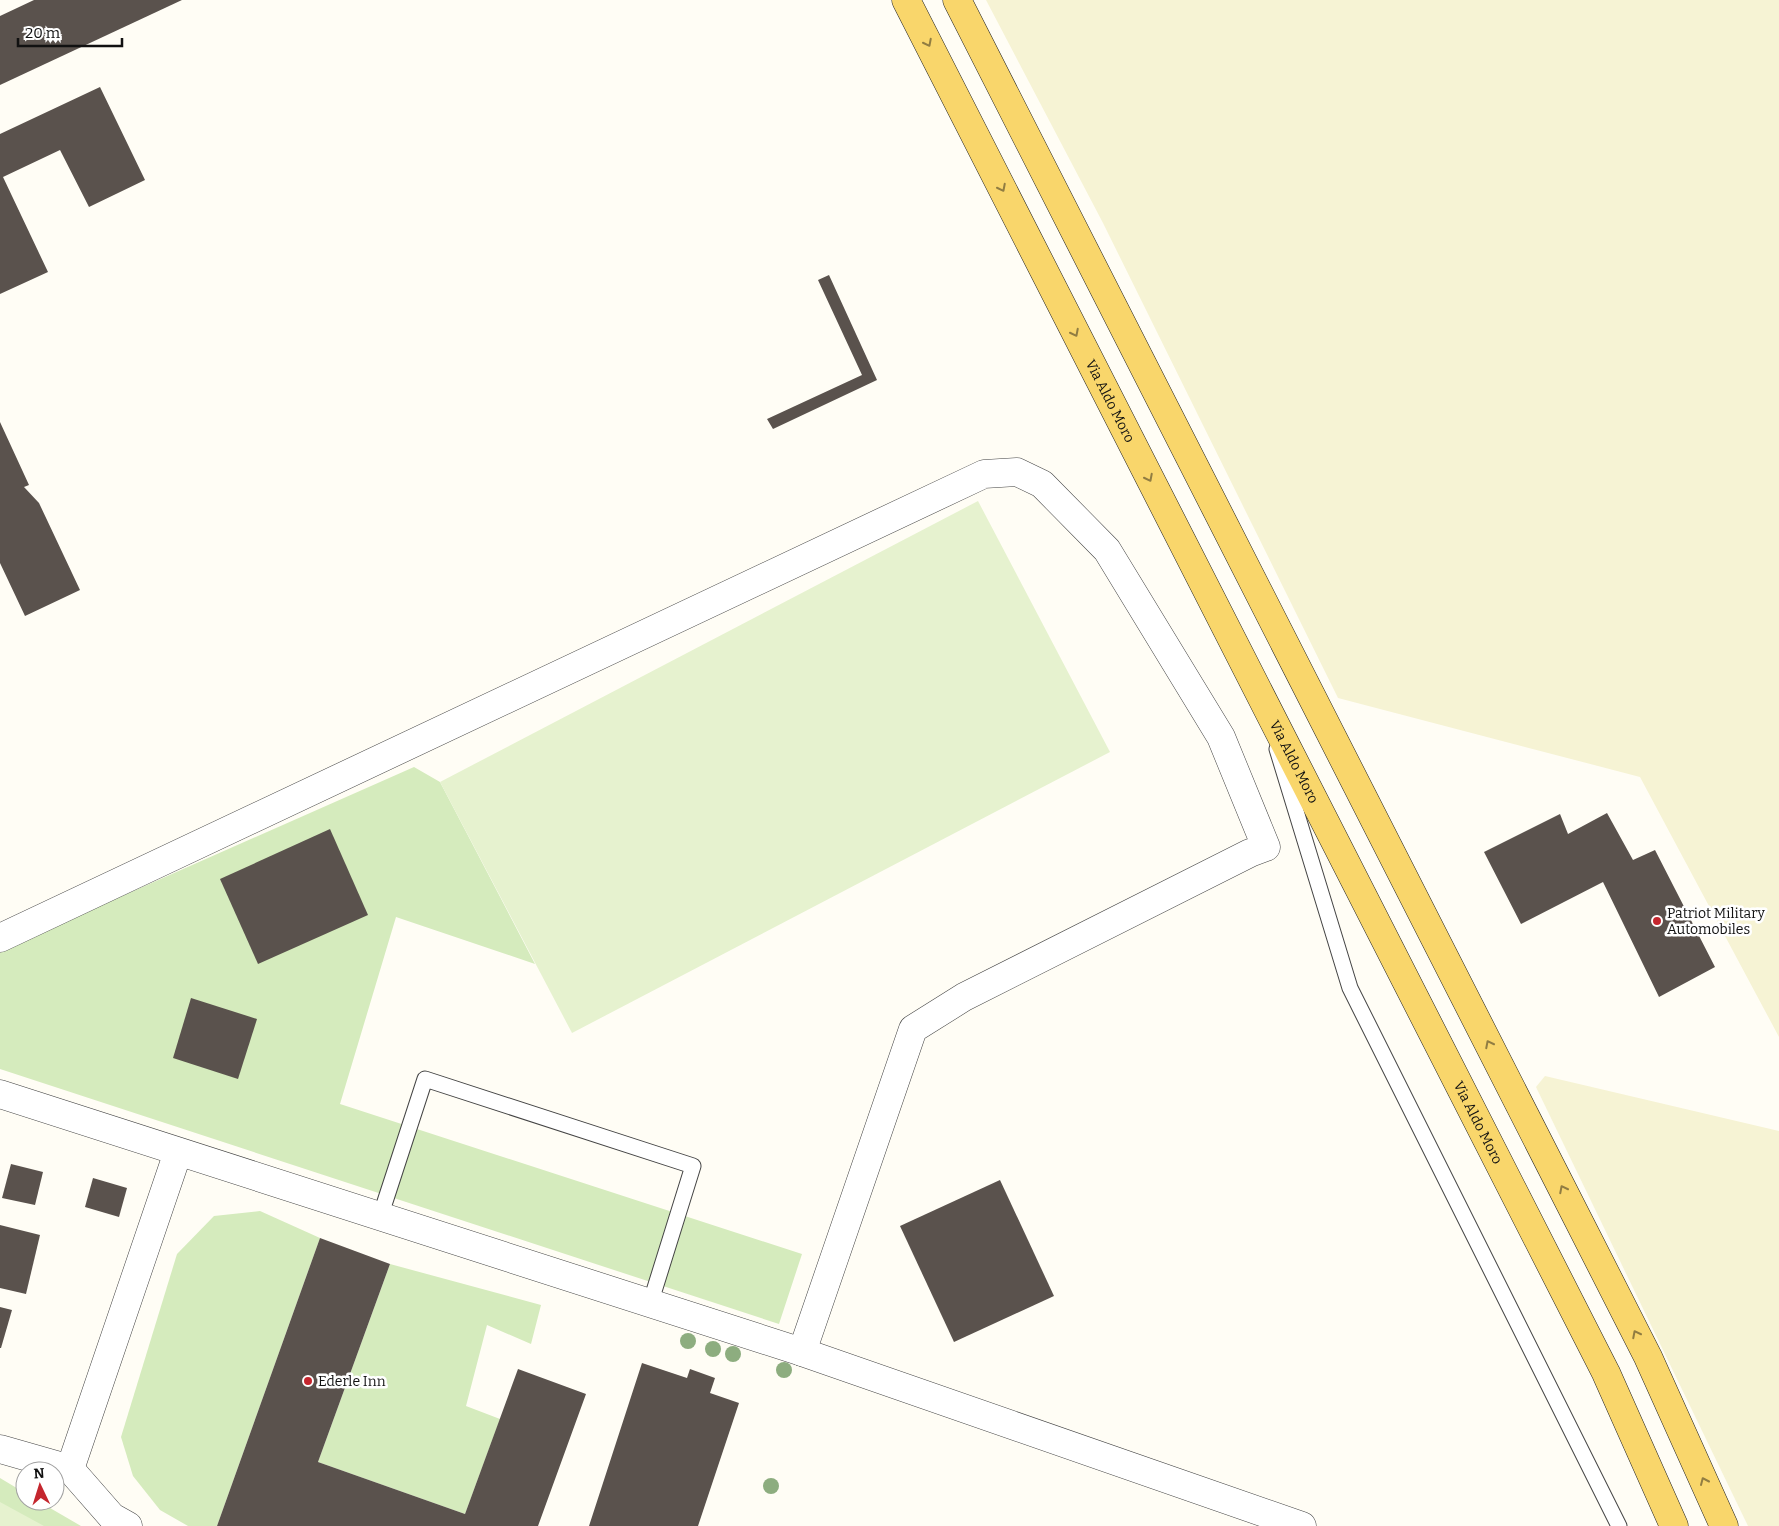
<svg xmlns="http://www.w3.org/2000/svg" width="1779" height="1526" font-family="Bitter,serif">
<rect width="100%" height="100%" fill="#fffdf5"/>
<!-- farmland -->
<g fill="#f6f3d4">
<path d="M986,0H1779V1037L1640,777L1338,698L1103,223Z"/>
<path d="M1545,1076L1779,1131V1526H1748L1536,1087Z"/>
</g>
<!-- green -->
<g fill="#d5ebbd">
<path d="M414,767L440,782L535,964L396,917L340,1104L802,1254L779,1324L0,1069V953L68,920Z"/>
<path d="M260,1211L320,1238L217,1526H188L160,1510L133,1476L121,1437L177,1254L214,1216Z"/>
<path d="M390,1264L541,1305L531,1344L487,1325L466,1406L500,1419L465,1514L318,1462Z"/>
<path d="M0,1478L25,1493V1501H38L81,1526H0Z"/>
</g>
<!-- pitch -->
<g fill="#e6f2cf">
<path d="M978,501L1110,752L572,1033L440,782Z"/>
<path d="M0,1502L44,1526H0Z"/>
</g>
<!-- building -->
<g fill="#5a524d">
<path d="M34,0H182L0,85V16Z"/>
<path d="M100,87L145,180L89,207L60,150L3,177L48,272L0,294V134Z"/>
<path d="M829,275L877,380L773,429L767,419L862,375L818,280Z"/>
<path d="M0,422L29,485L24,487L39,503L80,590L25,616L0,563Z"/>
<path d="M1607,813L1633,860L1655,850L1715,967L1659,997L1603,882L1521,924L1484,852L1560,814L1568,834Z"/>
<path d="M330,829L368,915L258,964L220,879Z"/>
<path d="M191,998L257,1019L238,1079L173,1058Z"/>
<path d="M11,1164L43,1172L35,1205L2,1198Z"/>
<path d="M93,1178L127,1188L119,1217L85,1207Z"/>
<path d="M1000,1180L1054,1296L954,1342L900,1226Z"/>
<path d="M0,1225L40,1235L26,1294L0,1288Z"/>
<path d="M320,1238L390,1264L318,1462L465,1514L518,1369L586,1394L538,1526H217Z"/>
<path d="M0,1307L12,1310L1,1348H0Z"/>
<path d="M642,1363L687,1378L690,1369L715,1378L710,1393L739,1403L698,1526H589Z"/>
</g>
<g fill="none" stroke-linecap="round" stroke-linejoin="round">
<!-- lane casing -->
<g stroke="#444" stroke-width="17">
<g id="lane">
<path d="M1277,749L1350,988L1619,1526"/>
<path d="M380,1217L425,1079L693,1166L650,1304"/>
</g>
</g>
<!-- street casing -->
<g stroke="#444" stroke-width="29">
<g id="street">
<path d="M0,938L984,474L1017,472L1042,484L1107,550L1221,737L1266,847L1250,853L964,997L913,1029L802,1352"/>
<path d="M0,1094L802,1352L1302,1526"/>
<path d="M0,1449L70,1469L112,1517L128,1526"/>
<path d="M70,1469L178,1152"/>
</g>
</g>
<!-- primary casing -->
<g stroke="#222" stroke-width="29">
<g id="primary">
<path id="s1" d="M906,0L1606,1373L1674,1526"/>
<path d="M957,0L1648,1357L1724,1526"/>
</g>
</g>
<!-- lane -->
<use href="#lane" stroke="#fff" stroke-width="15"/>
<!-- street -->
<use href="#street" stroke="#fff" stroke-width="28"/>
<!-- primary -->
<use href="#primary" stroke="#f9d66b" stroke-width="28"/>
</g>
<!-- trees -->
<g fill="#8dad7f">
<circle cx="688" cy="1341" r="8"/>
<circle cx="713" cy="1349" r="8"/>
<circle cx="733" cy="1354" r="8"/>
<circle cx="784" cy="1370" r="8"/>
<circle cx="771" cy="1486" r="8"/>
</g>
<!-- one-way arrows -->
<defs><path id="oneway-chevron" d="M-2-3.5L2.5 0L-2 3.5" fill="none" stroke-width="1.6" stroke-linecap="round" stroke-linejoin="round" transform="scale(1.25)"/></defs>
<g stroke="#917d42">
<use href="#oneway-chevron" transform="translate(928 43) rotate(63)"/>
<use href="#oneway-chevron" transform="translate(1002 188) rotate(63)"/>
<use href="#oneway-chevron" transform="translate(1075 333) rotate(63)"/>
<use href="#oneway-chevron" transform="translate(1149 478) rotate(63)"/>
<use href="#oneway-chevron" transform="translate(1489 1044) rotate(-117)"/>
<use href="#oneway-chevron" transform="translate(1563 1189) rotate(-117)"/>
<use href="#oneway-chevron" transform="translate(1636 1334) rotate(-117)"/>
<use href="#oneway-chevron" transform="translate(1704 1481) rotate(-114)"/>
</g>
<!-- markers -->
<g fill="#c4262e" stroke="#fff" stroke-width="2">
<circle cx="1657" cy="921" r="5"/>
<circle cx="308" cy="1381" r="5"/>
</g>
<g text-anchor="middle" stroke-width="5" stroke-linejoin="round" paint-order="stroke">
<!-- street labels -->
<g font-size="14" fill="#111" stroke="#fff">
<text dy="5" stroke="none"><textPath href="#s1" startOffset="450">Via Aldo Moro</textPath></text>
<text dy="5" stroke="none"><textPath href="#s1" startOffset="855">Via Aldo Moro</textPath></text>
<text dy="5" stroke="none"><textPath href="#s1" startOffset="1260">Via Aldo Moro</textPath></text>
</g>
<!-- poi labels -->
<g font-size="14" fill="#111" stroke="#fff" text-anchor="start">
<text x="1667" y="918">Patriot Military<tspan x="1667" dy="16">Automobiles</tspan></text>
<text x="318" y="1386">Ederle Inn</text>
</g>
</g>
<!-- north arrow -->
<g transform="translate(40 1486) rotate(356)"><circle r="24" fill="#ffffff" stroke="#a0a0a0"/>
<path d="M0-4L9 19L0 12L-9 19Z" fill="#c4262e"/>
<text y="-8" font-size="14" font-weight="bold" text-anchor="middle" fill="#111111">N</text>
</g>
<!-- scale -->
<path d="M18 38v8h104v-8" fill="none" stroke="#111111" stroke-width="2.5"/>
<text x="25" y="38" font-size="15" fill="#111111" stroke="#ffffff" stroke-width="4" paint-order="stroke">20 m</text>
</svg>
